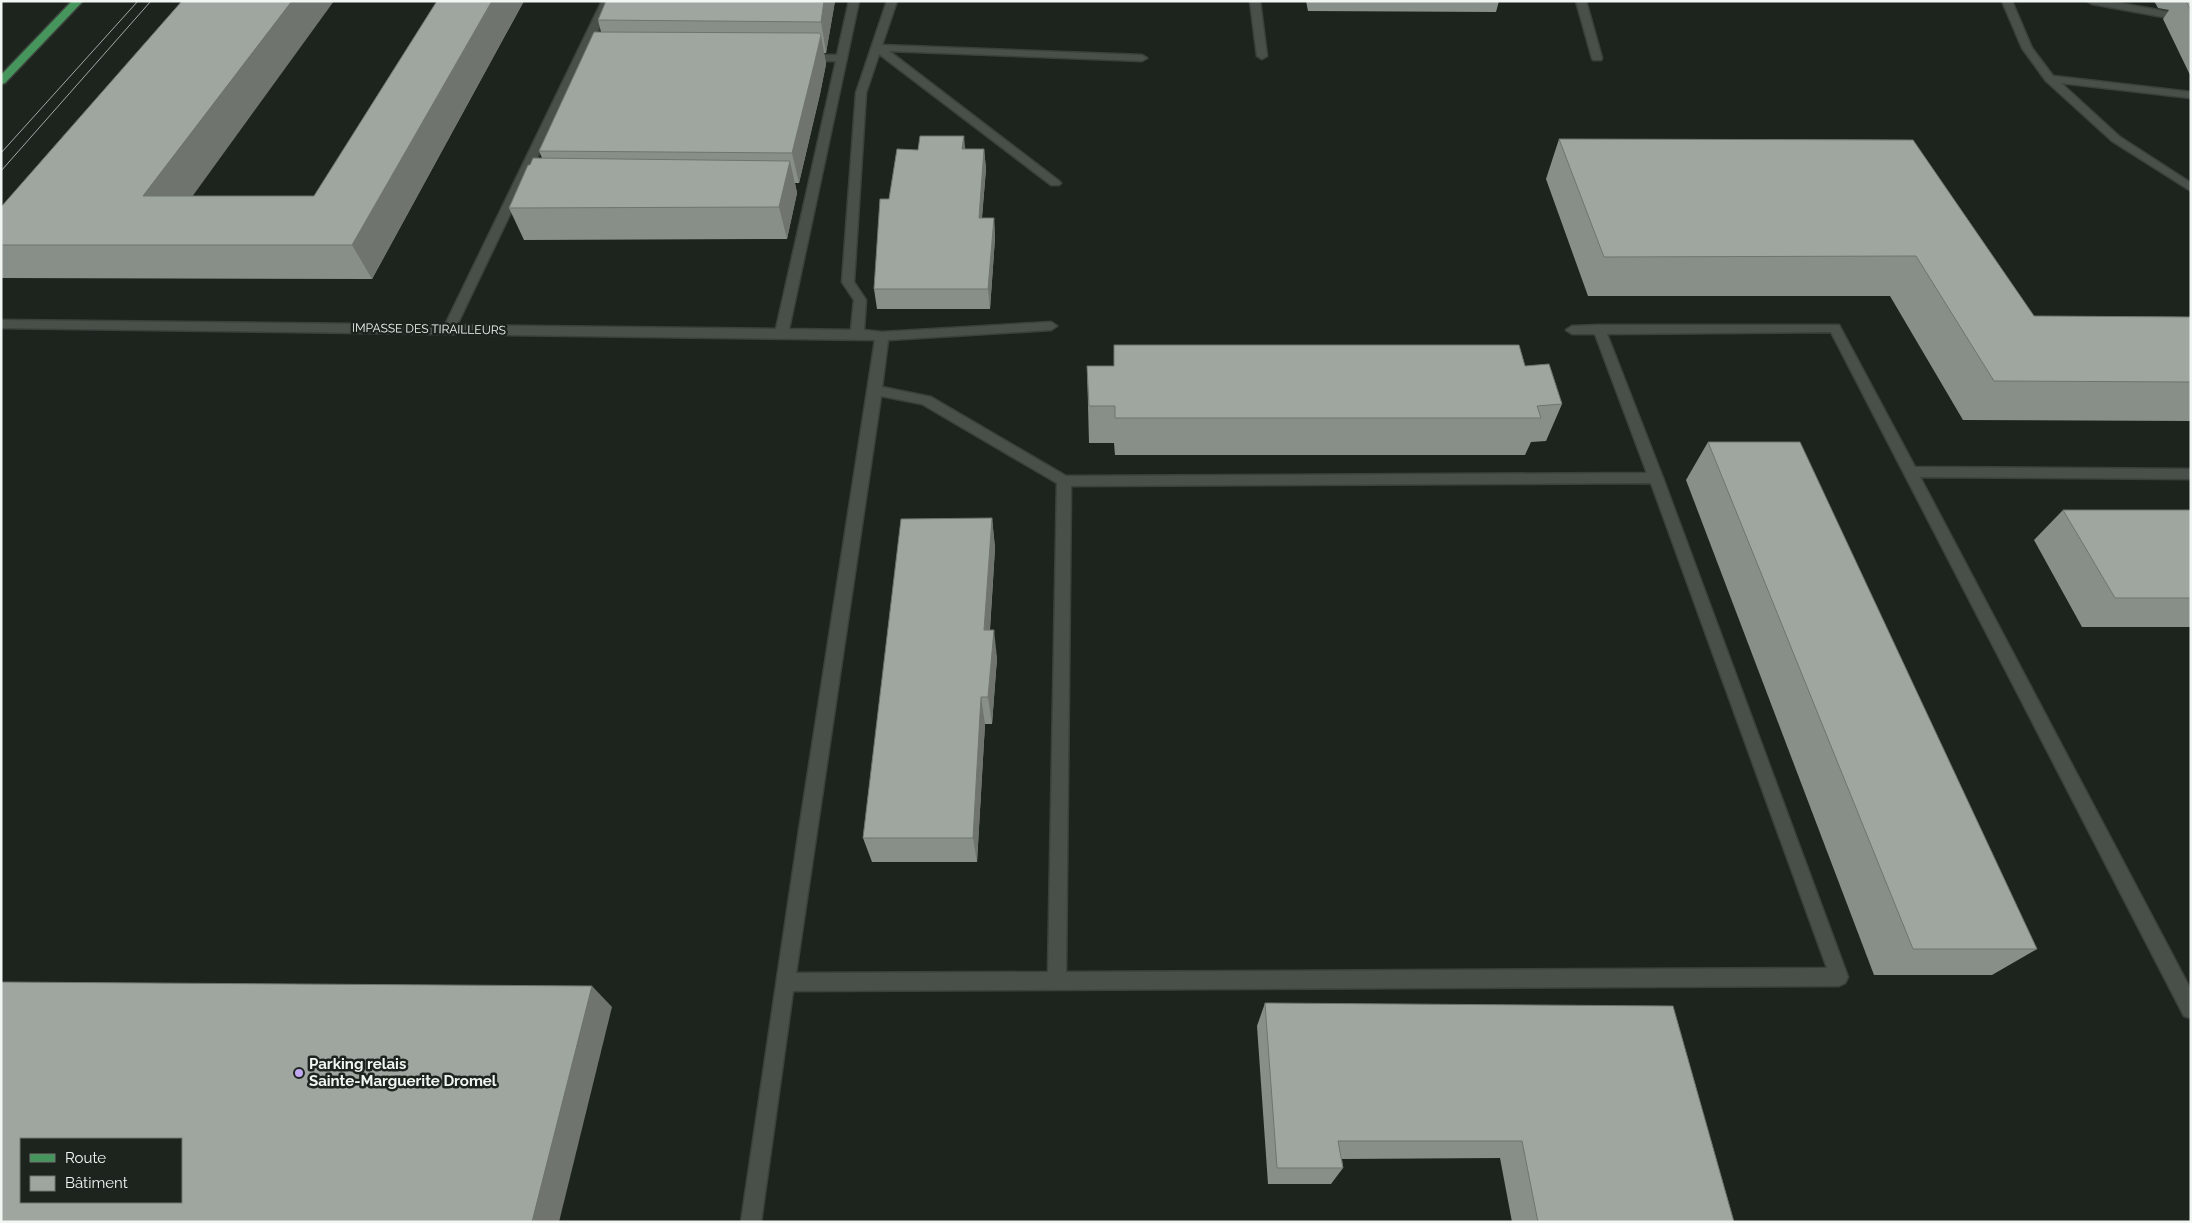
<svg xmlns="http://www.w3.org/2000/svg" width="2192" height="1223" font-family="Raleway,sans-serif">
<rect width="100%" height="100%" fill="#1d241e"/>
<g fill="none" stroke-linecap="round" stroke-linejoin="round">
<!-- minor casing -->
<g stroke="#3b403b" stroke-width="3">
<g id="minor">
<path d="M602,1H612L457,325L776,329L836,61H805L800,58L805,55H837L849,1H859L789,329L851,330L854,300L842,282L856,93L887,1H897L882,45L1142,55L1147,58L1142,61L889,51L1059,181L1061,183L1059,185H1051L879,54L866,93L854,282L866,300L864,330L882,332L1051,322L1057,326L1051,330L888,340L882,387L931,397L1066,476L1647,473L1595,334H1572L1566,330L1572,326L1599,325H1839L1915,467L2191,469V479L1920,477L2191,990V1018L2184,1016L1831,332L1607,334L1663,478L1848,977L1845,983L1839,986L793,991L761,1222H741L799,830L875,340L1,328V320L445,325ZM881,396L922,404L1057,483L1048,972L796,973ZM1651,483L1827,968L1066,972L1071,486Z"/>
<path d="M1250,1H1260L1267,56L1262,59L1257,56Z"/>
<path d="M1576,1H1586L1602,58L1601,60H1593L1592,58Z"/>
<path d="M2002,1H2012L2032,48L2053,76L2191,92V98L2061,83L2120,137L2191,183V191L2112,141L2046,81L2022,48Z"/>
<path d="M2087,1H2109L2191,16V22L2092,4Z"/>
</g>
</g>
<!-- major casing -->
<g stroke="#3b403b" stroke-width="3">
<path id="major" d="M72,1H83L5,83L1,84V75Z"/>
</g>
<!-- minor -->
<use href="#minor" fill="#49504a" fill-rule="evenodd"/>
<!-- major -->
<use href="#major" fill="#45955d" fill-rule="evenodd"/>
<!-- tram -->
<g stroke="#a3a8a4" stroke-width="1">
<path d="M1,153L138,1"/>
<path d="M1,171L151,1"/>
</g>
</g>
<!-- wall -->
<g fill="#888f89">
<path d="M437,1H524L372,279L1,278V207L193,196H314Z"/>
<path d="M606,1H835L826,53H824L826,64L820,94L799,183H795L797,193L787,239L524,240L509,208L530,165L542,158L539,151L601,32L598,20Z"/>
<path d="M1306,1H1499L1496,12L1308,11Z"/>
<path d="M2154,1H2191V77L2163,19L2169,10L2158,8Z"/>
<path d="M1559,139L1913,140L2034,316L2191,317V421L1963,420L1890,296H1588L1546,179Z"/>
<path d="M984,149L986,169L982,218H994L995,238L990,309H877L874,289L889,199L918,150Z"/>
<path d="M1114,345L1525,366L1562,404L1546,441L1531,442L1525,455H1115L1114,443H1089L1087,366H1114Z"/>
<path d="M1708,442L2037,949L1992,975H1874L1686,480Z"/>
<path d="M2063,510H2191V627H2082L2034,540Z"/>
<path d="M992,518L995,548L990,630L997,658L992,724H985L977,862H872L863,838Z"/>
<path d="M1265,1003L1734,1222H1512L1500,1158L1342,1159L1343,1168L1331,1184H1268L1257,1026Z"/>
</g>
<!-- shaded-wall -->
<g fill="#6f746f">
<path d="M292,1H334L168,230L143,196Z"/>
<path d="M492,1H524L372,279L352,245Z"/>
<path d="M824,1H835L826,53L821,22Z"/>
<path d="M821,35L826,64L820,94L799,183L792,153Z"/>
<path d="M964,136L966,157L962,149Z"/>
<path d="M984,149L986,169L980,238L979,218Z"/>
<path d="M790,161L797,193L787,239L779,207Z"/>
<path d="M994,218L995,238L990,309L988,289Z"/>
<path d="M992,518L995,548L988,659L984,630Z"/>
<path d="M994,630L997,658L992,724L988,697Z"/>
<path d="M981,697L985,724L977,862L973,838Z"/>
<path d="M592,986L612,1007L559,1222H532Z"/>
</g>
<!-- building -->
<g fill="#9ea69f" stroke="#6f746f" fill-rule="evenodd">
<path d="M182,1H292L143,196H314L437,1H492L352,245H1V207Z"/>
<path d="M606,1H824L821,22L598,20Z"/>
<path d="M2186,1H2191V11Z"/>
<path d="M594,32L819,33L821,35L814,65L792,153L539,151Z"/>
<path d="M920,136H964L962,149H984L979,218H994L988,289H874L880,199H889L897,149L918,150Z"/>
<path d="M1559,139L1913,140L2034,316L2191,317V382L1994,381L1916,256L1604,257Z"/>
<path d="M533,158L790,161L779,207L509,208L528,165H530Z"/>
<path d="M1114,345H1519L1525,366L1549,364L1562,404L1537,406L1541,418H1115V406H1089L1087,366H1114Z"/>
<path d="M1708,442H1800L2037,949H1913Z"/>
<path d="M2063,510H2191V598H2115Z"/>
<path d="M992,518L984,630H994L988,697H981L973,838H863L901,519Z"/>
<path d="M1,982L592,986L532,1222H1ZM21,1139H181V1202H21Z"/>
<path d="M1265,1003L1673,1006L1734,1222H1538L1522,1141H1338L1343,1168H1277Z"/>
</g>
<!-- markers -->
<circle fill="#c2a8f3" stroke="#1d241e" stroke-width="2" cx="299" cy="1073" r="5"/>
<g text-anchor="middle" stroke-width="5" stroke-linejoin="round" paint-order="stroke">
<!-- street labels -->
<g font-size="12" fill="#f2f6f2" stroke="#1d241e">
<text transform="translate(429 329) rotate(1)" y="4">IMPASSE DES TIRAILLEURS</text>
</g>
<!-- near-poi labels -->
<g font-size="15" font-weight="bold" fill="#f2f6f2" stroke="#1d241e" text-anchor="start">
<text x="309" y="1069">Parking relais<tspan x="309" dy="17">Sainte-Marguerite Dromel</tspan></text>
</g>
</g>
<!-- border -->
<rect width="2192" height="1223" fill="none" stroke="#f2f6f2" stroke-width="5"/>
<!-- legend -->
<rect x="20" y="1138" width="162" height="65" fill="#1d241e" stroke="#727873"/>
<rect x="30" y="1154" width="25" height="8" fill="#45955d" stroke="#727873"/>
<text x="65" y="1163" font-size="15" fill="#f2f6f2">Route</text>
<rect x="30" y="1176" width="25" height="15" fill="#9ea69f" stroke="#727873"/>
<text x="65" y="1188" font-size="15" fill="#f2f6f2">Bâtiment</text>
</svg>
